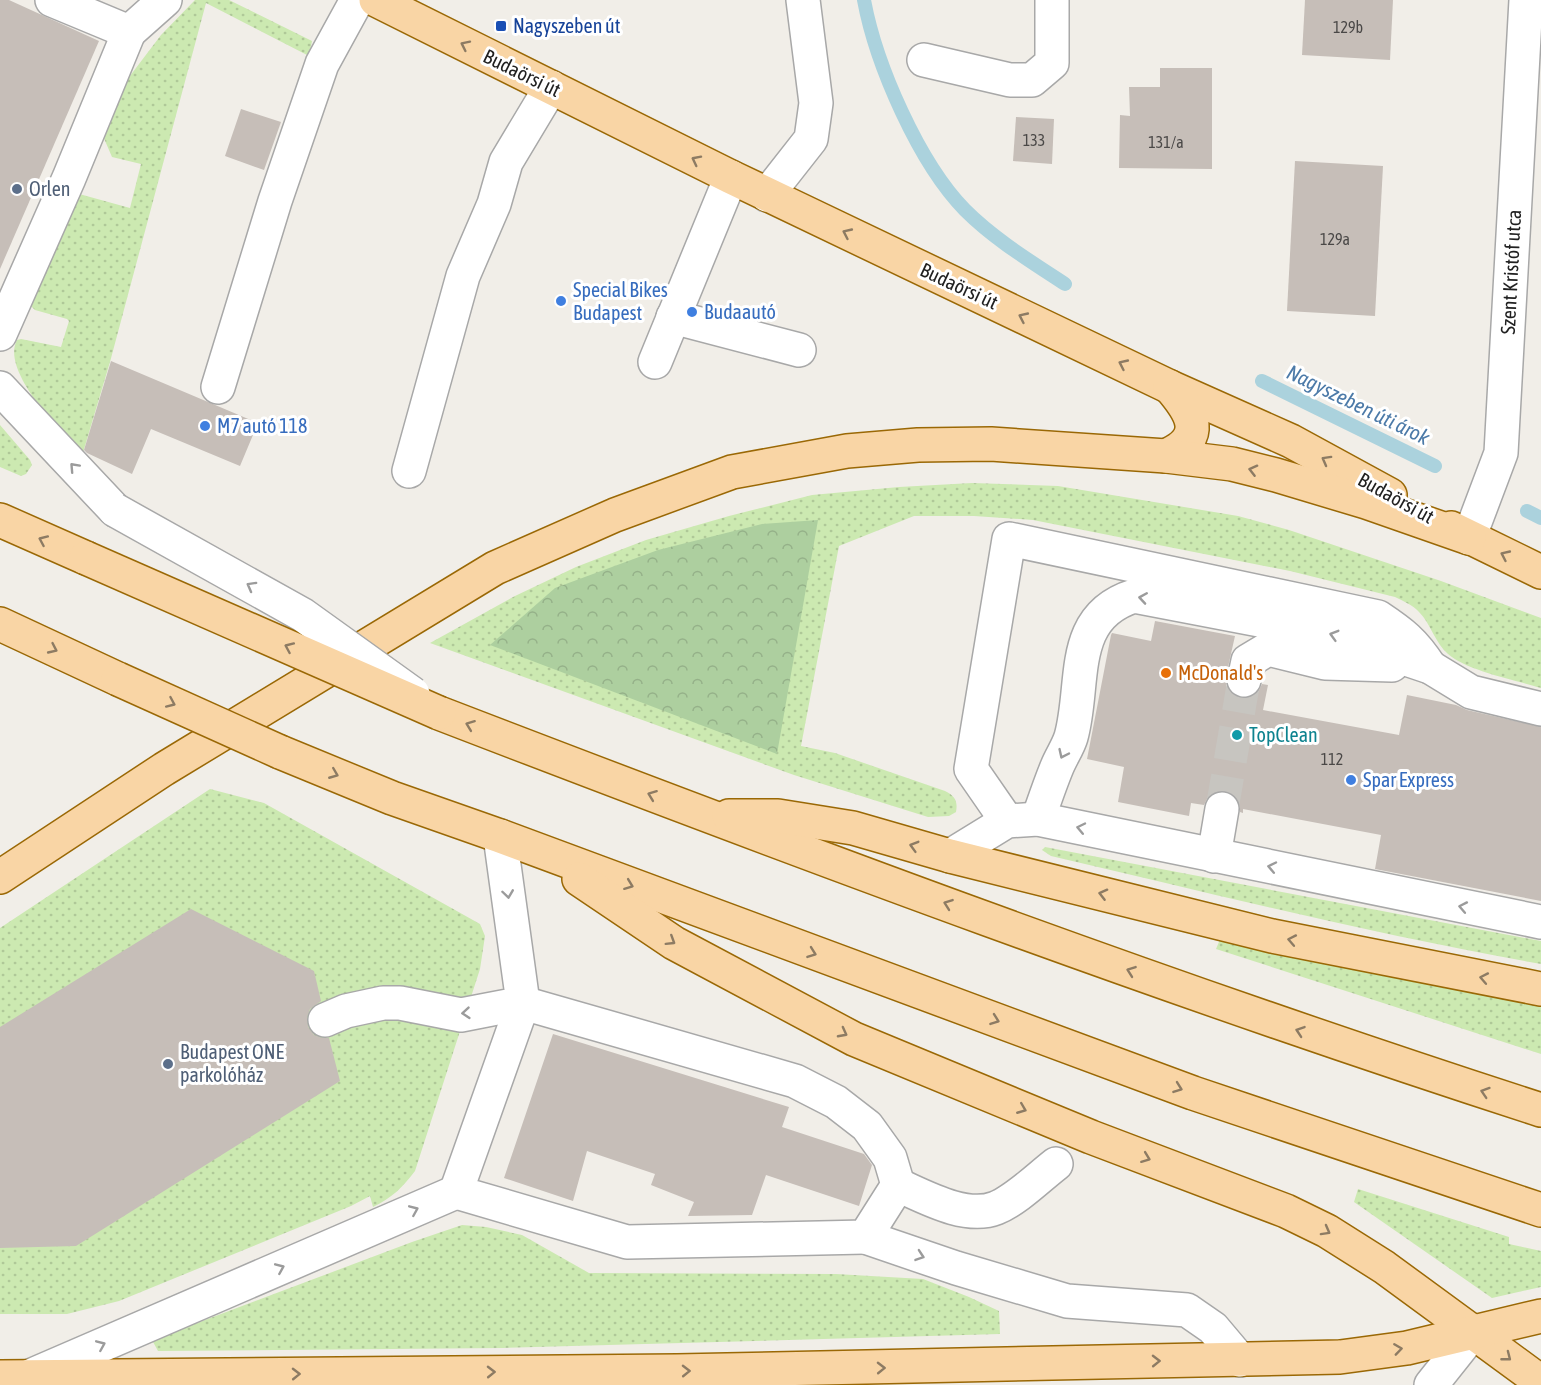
<svg xmlns="http://www.w3.org/2000/svg" width="1541" height="1385" font-family="'Asap Condensed',sans-serif">
<defs>
<pattern id="grass-dots" width="8" height="8" patternUnits="userSpaceOnUse" patternTransform="scale(1.5)"><rect width="8" height="8" fill="#cce9b1"/><path d="M2 2h.1M6 6h.1" fill="none" stroke="#afc898" stroke-width="1.8" stroke-linecap="round"/></pattern>
<pattern id="forest-crowns" width="20" height="18" patternUnits="userSpaceOnUse" patternTransform="scale(1.5)"><rect width="20" height="18" fill="#adcf9f"/><path d="M2 6a3 3 0 1 1 6 0M12 15a3 3 0 1 1 6 0" fill="none" stroke="#95b189"/></pattern>
</defs>
<rect width="100%" height="100%" fill="#f1eee8"/>
<!-- grass -->
<g fill="url(#grass-dots)">
<path d="M195,0H229L312,41L309,56L206,3L110,362L82,456C63,434 0,371 17,340L21,339L61,347L69,321L67,319L35,310L29,304L72,192L130,208L141,164L112,157L103,136L117,93L161,35Z"/>
<path d="M0,425L30,460L32,465L26,474L21,476L0,467Z"/>
<path d="M972,483L1058,486L1238,516L1289,530L1441,581L1541,618V688C1516,680 1467,671 1448,654C1435,643 1431,624 1419,612C1413,605 1403,601 1395,597L1290,571L1033,520L974,516H914L839,546L801,746L835,753L945,791C955,796 958,801 956,812L949,816L928,817L794,775L430,643L515,596L576,567L646,540L729,516L812,495L899,487Z"/>
<path d="M210,789L264,803L480,924L485,936L480,969L415,1171C403,1187 392,1198 373,1207L370,1196L351,1206L119,1301L67,1314H0V928Z"/>
<path d="M1045,847L1541,941V964C1376,935 1214,894 1051,856L1042,850Z"/>
<path d="M1221,937L1541,1004V1054L1216,949Z"/>
<path d="M1358,1189L1509,1237V1244L1541,1251V1287L1492,1298L1354,1202Z"/>
<path d="M462,1225L486,1227L522,1235L589,1273L836,1274L923,1279L969,1297L999,1311L1000,1334L503,1348L158,1351L152,1340L412,1242Z"/>
</g>
<!-- forest -->
<path fill="url(#forest-crowns)" d="M818,520L777,754L490,645L555,588L658,550L762,524Z"/>
<g fill="none" stroke-linecap="round" stroke-linejoin="round">
<!-- stream -->
<g stroke="#abd2dd" stroke-width="14">
<path d="M864,0C876,65 919,163 965,210C994,239 1030,261 1065,284"/>
<path d="M1262,381L1435,466"/>
<path d="M1527,511L1541,518"/>
</g>
</g>
<!-- building -->
<g fill="#c6beb8">
<path d="M0,0H9L99,41L0,269Z"/>
<path d="M1305,0H1393L1390,60L1302,55Z"/>
<path d="M1160,68H1212V169L1119,168L1120,115L1130,116L1129,87H1160Z"/>
<path d="M241,109L281,122L264,170L225,156Z"/>
<path d="M1016,117L1054,119L1052,164L1013,161Z"/>
<path d="M1295,161L1383,166L1375,316L1287,311Z"/>
<path d="M111,361L258,423L240,466L151,429L132,474L87,453L84,450Z"/>
<path d="M1155,621L1235,636L1226,676V686L1232,694L1241,698H1250L1258,692L1262,684L1268,685L1263,710L1399,735L1407,695L1456,705L1467,710L1541,727V901L1375,869L1381,835L1243,809V813L1240,812L1239,802L1233,794L1226,791L1215,792L1208,797L1204,805L1191,803L1189,816L1118,802L1124,767L1087,759L1111,635L1112,633L1151,641Z"/>
<path d="M191,909L314,971L321,1001L310,1009L307,1017L308,1027L314,1035L322,1038H329L340,1081L76,1246L0,1248V1027Z"/>
<path d="M553,1034L789,1107L782,1127L864,1154L872,1165L859,1206L766,1175L752,1215L688,1216L694,1202L651,1185L655,1174L587,1151L573,1201L504,1178Z"/>
</g>
<g fill="none" stroke-linecap="round" stroke-linejoin="round">
<!-- minor-tunnel -->
<path stroke="#c7c5c0" stroke-width="33" stroke-dasharray="33 16" stroke-linecap="butt" d="M1222,809L1244,680"/>
<!-- minor casing -->
<g stroke="#a8a8a8" stroke-width="36">
<g id="minor">
<path d="M52,0L129,32L165,0"/>
<path d="M924,60L1010,80H1032L1052,63V0"/>
<path d="M767,195L811,139L816,103L803,0"/>
<path d="M673,317L799,350"/>
<path d="M0,334L69,178L129,32"/>
<path d="M655,362L731,177"/>
<path d="M218,387L275,201L322,64L357,0"/>
<path d="M0,388L115,510"/>
<path d="M409,471L463,276L494,204L506,162L551,87"/>
<path d="M1469,538L1501,453L1526,0"/>
<path d="M1244,680L1248,661L1268,649L1325,663L1392,665"/>
<path d="M1038,819C1044,802 1050,784 1057,767C1061,757 1068,747 1071,737C1086,684 1067,617 1134,596L1332,634L1430,667L1471,692L1541,709"/>
<path d="M1007,821L971,769L1009,539L1378,617C1402,633 1414,642 1430,667"/>
<path d="M950,856L1007,821L1038,819L1541,922"/>
<path d="M1214,856L1222,809"/>
<path d="M523,1003L795,1081L836,1102L867,1126L890,1158L898,1185L865,1237L627,1242L456,1192Z"/>
<path d="M325,1020L346,1011L383,1003H400L461,1015L523,1003L500,836"/>
<path d="M898,1185C925,1197 966,1220 996,1208C1016,1200 1038,1178 1056,1164"/>
<path d="M865,1237L956,1268L1067,1301L1187,1310L1213,1328L1240,1360"/>
<path d="M28,1377L456,1192"/>
<path d="M1431,1385L1474,1331"/>
</g>
</g>
<!-- major casing -->
<g stroke="#9a6805" stroke-width="36">
<g id="major">
<path d="M376,0L731,177L1170,387L1291,441L1390,495"/>
<path d="M1166,456C1207,437 1193,414 1170,387"/>
<path d="M0,520L86,558"/>
<path d="M1451,528L1541,572"/>
<path d="M0,624L118,679"/>
<path d="M439,713C803,853 1169,990 1541,1110"/>
<path d="M280,752L392,798L500,836L1193,1093L1541,1210"/>
<path d="M729,816H778L853,828L950,856L1272,936L1541,989"/>
<path d="M0,877L164,769L495,568L615,515L732,472L847,451L918,445L991,444L1166,456L1232,464L1276,475L1366,502L1469,538"/>
<path d="M579,879L674,943L854,1039L1091,1137L1286,1211L1327,1231L1384,1267L1541,1382"/>
<path d="M0,1377L677,1371L1340,1357L1407,1348L1541,1316"/>
</g>
</g>
<!-- minor -->
<use href="#minor" stroke="#fff" stroke-width="33"/>
<!-- major -->
<use href="#major" stroke="#f9d5a5" stroke-width="33"/>
<!-- minor-bridge casing -->
<g stroke="#a8a8a8" stroke-width="36" stroke-linecap="butt">
<path id="minor-bridge" d="M115,510L303,615L413,694"/>
</g>
<!-- major-bridge casing -->
<g stroke="#9a6805" stroke-width="36" stroke-linecap="butt">
<g id="major-bridge">
<path d="M86,558L439,713"/>
<path d="M118,679L280,752"/>
</g>
</g>
<!-- minor-bridge -->
<use href="#minor-bridge" stroke="#fff" stroke-width="33"/>
<!-- major-bridge -->
<use href="#major-bridge" stroke="#f9d5a5" stroke-width="33"/>
</g>
<!-- one-way arrows -->
<defs><path id="oneway-chevron" d="M-2-3.5L2.5 0L-2 3.5" fill="none" stroke-width="1.6" stroke-linecap="round" stroke-linejoin="round" transform="scale(1.5)"/></defs>
<g stroke="#8d7b63">
<use href="#oneway-chevron" transform="translate(465 45) rotate(-154)"/>
<use href="#oneway-chevron" transform="translate(696 160) rotate(-153)"/>
<use href="#oneway-chevron" transform="translate(847 233) rotate(-155)"/>
<use href="#oneway-chevron" transform="translate(1023 317) rotate(-155)"/>
<use href="#oneway-chevron" transform="translate(1123 364) rotate(-155)"/>
<use href="#oneway-chevron" transform="translate(1326 460) rotate(-151)"/>
<use href="#oneway-chevron" transform="translate(1253 470) rotate(-166)"/>
<use href="#oneway-chevron" transform="translate(43 540) rotate(-156)"/>
<use href="#oneway-chevron" transform="translate(1505 555) rotate(-155)"/>
<use href="#oneway-chevron" transform="translate(289 647) rotate(-156)"/>
<use href="#oneway-chevron" transform="translate(53 649) rotate(25)"/>
<use href="#oneway-chevron" transform="translate(171 703) rotate(24)"/>
<use href="#oneway-chevron" transform="translate(470 725) rotate(-159)"/>
<use href="#oneway-chevron" transform="translate(334 774) rotate(22)"/>
<use href="#oneway-chevron" transform="translate(652 795) rotate(-159)"/>
<use href="#oneway-chevron" transform="translate(914 846) rotate(-164)"/>
<use href="#oneway-chevron" transform="translate(629 885) rotate(21)"/>
<use href="#oneway-chevron" transform="translate(1103 894) rotate(-166)"/>
<use href="#oneway-chevron" transform="translate(948 904) rotate(-160)"/>
<use href="#oneway-chevron" transform="translate(1292 940) rotate(-169)"/>
<use href="#oneway-chevron" transform="translate(671 941) rotate(32)"/>
<use href="#oneway-chevron" transform="translate(812 953) rotate(20)"/>
<use href="#oneway-chevron" transform="translate(1131 971) rotate(-160)"/>
<use href="#oneway-chevron" transform="translate(1484 978) rotate(-169)"/>
<use href="#oneway-chevron" transform="translate(995 1020) rotate(20)"/>
<use href="#oneway-chevron" transform="translate(1300 1031) rotate(-161)"/>
<use href="#oneway-chevron" transform="translate(843 1033) rotate(28)"/>
<use href="#oneway-chevron" transform="translate(1178 1088) rotate(20)"/>
<use href="#oneway-chevron" transform="translate(1485 1092) rotate(-162)"/>
<use href="#oneway-chevron" transform="translate(1022 1109) rotate(22)"/>
<use href="#oneway-chevron" transform="translate(1146 1158) rotate(21)"/>
<use href="#oneway-chevron" transform="translate(1326 1231) rotate(29)"/>
<use href="#oneway-chevron" transform="translate(1398 1349) rotate(-8)"/>
<use href="#oneway-chevron" transform="translate(1507 1357) rotate(38)"/>
<use href="#oneway-chevron" transform="translate(1156 1361) rotate(-1)"/>
<use href="#oneway-chevron" transform="translate(881 1368) rotate(-1)"/>
<use href="#oneway-chevron" transform="translate(686 1371) rotate(-1)"/>
<use href="#oneway-chevron" transform="translate(491 1372) rotate(-1)"/>
<use href="#oneway-chevron" transform="translate(296 1374) rotate(-1)"/>
</g>
<g stroke="#9b9b9b">
<use href="#oneway-chevron" transform="translate(74 467) rotate(-133)"/>
<use href="#oneway-chevron" transform="translate(251 586) rotate(-151)"/>
<use href="#oneway-chevron" transform="translate(1143 598) rotate(-171)"/>
<use href="#oneway-chevron" transform="translate(1334 635) rotate(-164)"/>
<use href="#oneway-chevron" transform="translate(1063 754) rotate(115)"/>
<use href="#oneway-chevron" transform="translate(1081 828) rotate(-168)"/>
<use href="#oneway-chevron" transform="translate(1272 867) rotate(-168)"/>
<use href="#oneway-chevron" transform="translate(508 894) rotate(82)"/>
<use href="#oneway-chevron" transform="translate(1463 907) rotate(-169)"/>
<use href="#oneway-chevron" transform="translate(466 1013) rotate(175)"/>
<use href="#oneway-chevron" transform="translate(414 1210) rotate(-23)"/>
<use href="#oneway-chevron" transform="translate(920 1256) rotate(19)"/>
<use href="#oneway-chevron" transform="translate(280 1268) rotate(-23)"/>
<use href="#oneway-chevron" transform="translate(101 1345) rotate(-23)"/>
</g>
<!-- markers -->
<rect fill="#1a4fb4" stroke="#fff" stroke-width="2" x="495" y="20" width="12" height="12" rx="3"/>
<g fill="#5c6f8a" stroke="#fff" stroke-width="2">
<circle cx="17" cy="189" r="6"/>
<circle cx="168" cy="1064" r="6"/>
</g>
<g fill="#3f7fe0" stroke="#fff" stroke-width="2">
<circle cx="561" cy="301" r="6"/>
<circle cx="692" cy="312" r="6"/>
<circle cx="205" cy="426" r="6"/>
<circle cx="1351" cy="780" r="6"/>
</g>
<circle fill="#e8710a" stroke="#fff" stroke-width="2" cx="1166" cy="673" r="6"/>
<circle fill="#0f9aa8" stroke="#fff" stroke-width="2" cx="1237" cy="735" r="6"/>
<g text-anchor="middle" stroke-width="6" stroke-linejoin="round" paint-order="stroke">
<!-- number labels -->
<g font-size="16" fill="#4a4847">
<text x="1348" y="33">129b</text>
<text x="1034" y="146">133</text>
<text x="1166" y="148">131/a</text>
<text x="1335" y="245">129a</text>
<text x="1332" y="765">112</text>
</g>
<!-- transit labels -->
<g font-size="20" fill="#164399" stroke="#fff" text-anchor="start">
<text x="513" y="33">Nagyszeben út</text>
</g>
<!-- street labels -->
<g font-size="20" fill="#212121" stroke="#fff">
<text transform="translate(522 73) rotate(26)" y="7">Budaörsi út</text>
<text transform="translate(1511 272) rotate(-87)" y="7">Szent Kristóf utca</text>
<text transform="translate(959 286) rotate(25)" y="7">Budaörsi út</text>
<text transform="translate(1396 498) rotate(29)" y="7">Budaörsi út</text>
</g>
<!-- service labels -->
<g font-size="20" fill="#4e5e75" stroke="#fff" text-anchor="start">
<text x="29" y="196">Orlen</text>
<text x="180" y="1059">Budapest ONE<tspan x="180" dy="23">parkolóház</tspan></text>
</g>
<!-- shop labels -->
<g font-size="20" fill="#366cbe" stroke="#fff" text-anchor="start">
<text x="573" y="297">Special Bikes<tspan x="573" dy="23">Budapest</tspan></text>
<text x="704" y="319">Budaautó</text>
<text x="217" y="433">M7 autó 118</text>
<text x="1363" y="787">Spar Express</text>
</g>
<!-- food labels -->
<g font-size="20" fill="#c56008" stroke="#fff" text-anchor="start">
<text x="1178" y="680">McDonald's</text>
</g>
<!-- culture labels -->
<g font-size="20" fill="#0d838f" stroke="#fff" text-anchor="start">
<text x="1249" y="742">TopClean</text>
</g>
<!-- water labels -->
<g font-size="21" font-style="italic" fill="#4c7aa8" stroke="#fff">
<text transform="translate(1358 405) rotate(26)" y="7">Nagyszeben úti árok</text>
</g>
</g>
</svg>
